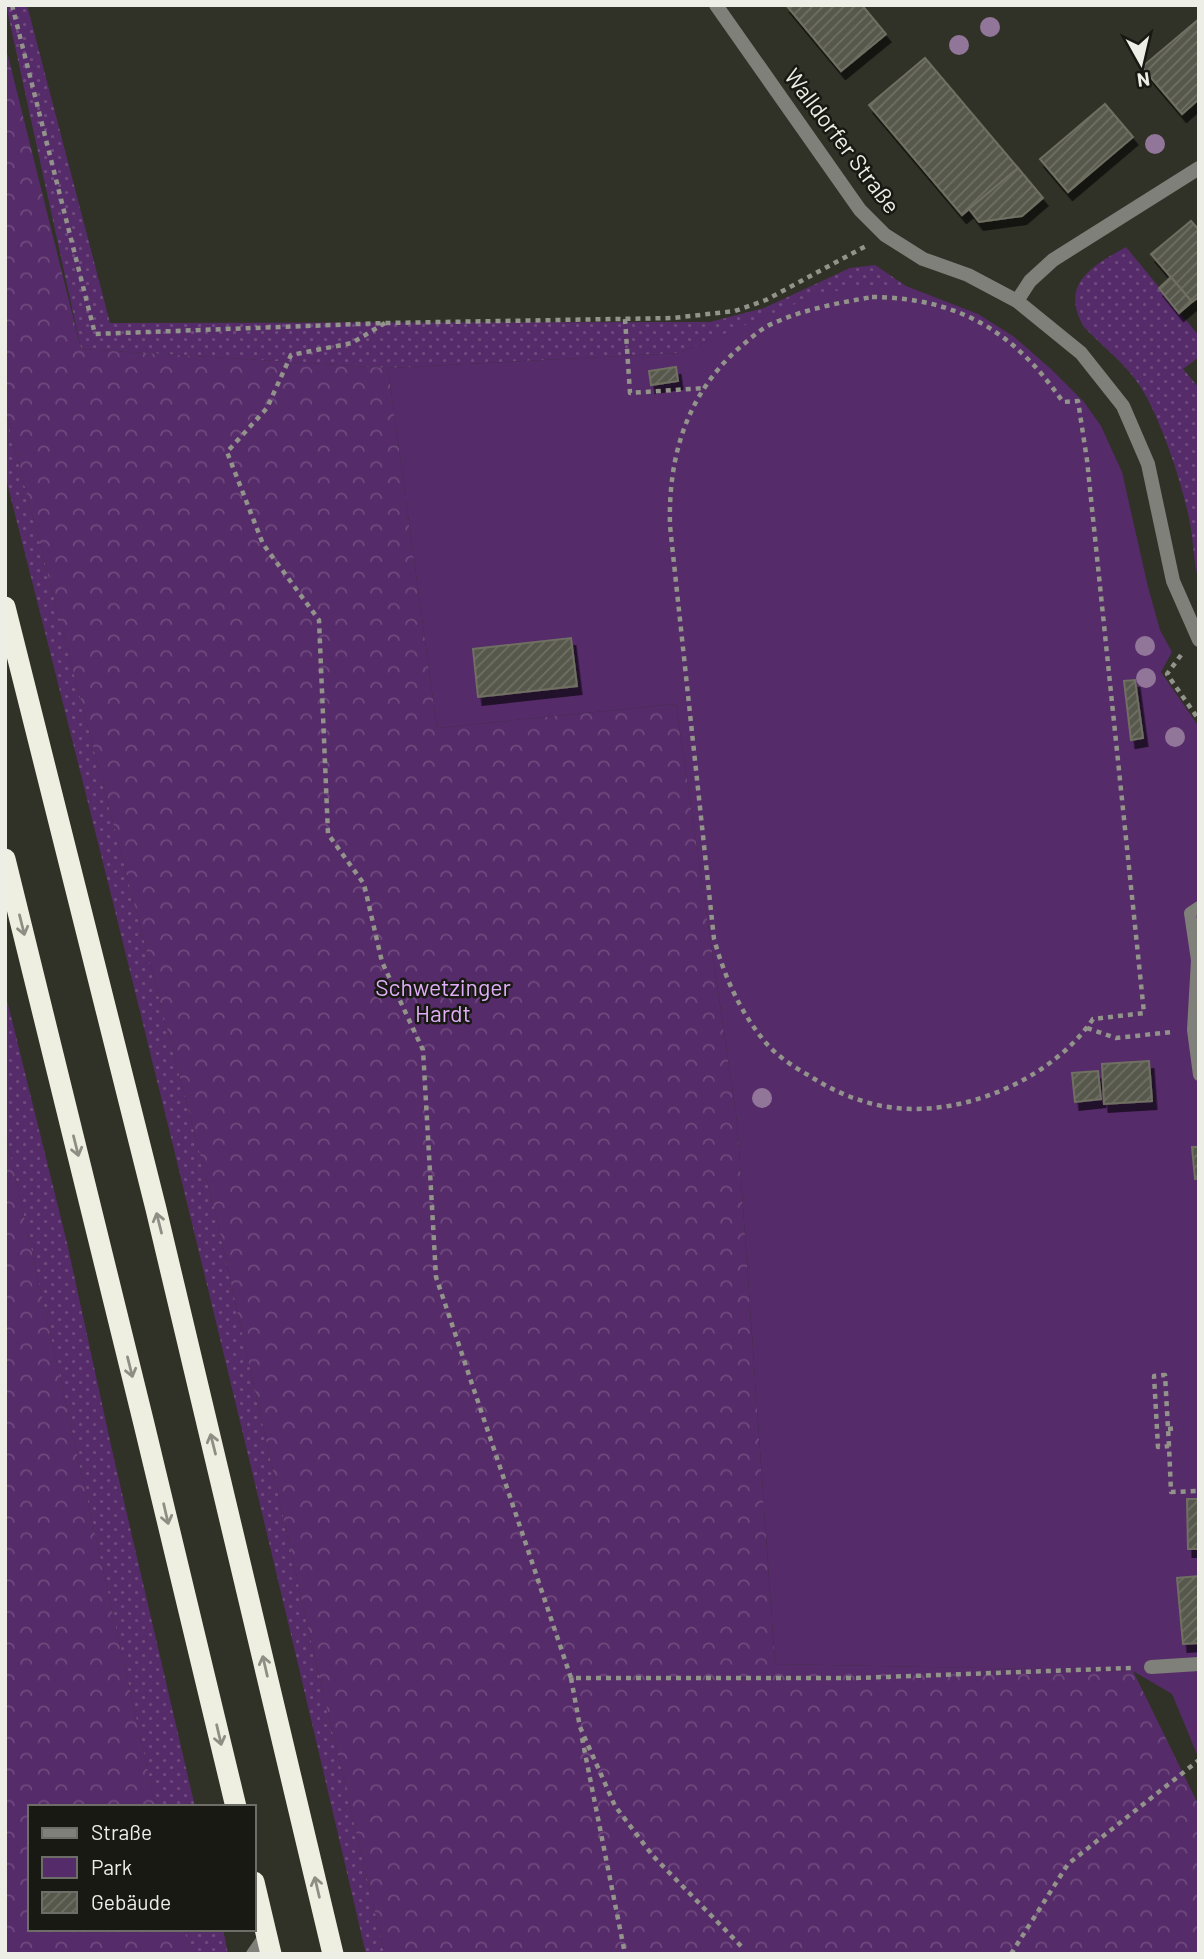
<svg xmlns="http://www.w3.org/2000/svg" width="1204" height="1959" font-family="Barlow,sans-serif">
<defs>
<pattern id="green-dots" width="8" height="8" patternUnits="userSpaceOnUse" patternTransform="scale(1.75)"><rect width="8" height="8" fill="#562b69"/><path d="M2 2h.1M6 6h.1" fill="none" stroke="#6f4a7e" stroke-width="1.8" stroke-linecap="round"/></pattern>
<pattern id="forest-crowns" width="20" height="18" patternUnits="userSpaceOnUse" patternTransform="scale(1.75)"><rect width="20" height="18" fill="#562b69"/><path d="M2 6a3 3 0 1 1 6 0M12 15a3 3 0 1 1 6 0" fill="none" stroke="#6f4a7e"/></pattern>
<pattern id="building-hatch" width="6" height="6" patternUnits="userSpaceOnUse" patternTransform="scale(1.75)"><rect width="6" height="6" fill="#57584c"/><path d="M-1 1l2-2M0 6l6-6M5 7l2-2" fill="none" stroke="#6f7066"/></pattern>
<filter id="shadow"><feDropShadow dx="4.5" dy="8" stdDeviation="0" flood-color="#0009"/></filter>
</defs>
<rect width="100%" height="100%" fill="#313227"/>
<!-- green -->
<g fill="url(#green-dots)">
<path d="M6,5H27L110,323L710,322L764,308L850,268L875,265L906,286H875L733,331L679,353L388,368L81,349Z"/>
<path d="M1126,247L1199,336V357L1183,369L1199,388V582C1193,561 1194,540 1189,518C1181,480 1161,419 1140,386C1126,364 1102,346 1084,327C1059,284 1092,266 1126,247Z"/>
<path d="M5,411L215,1211L311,1641L385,1954H366C251,1459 131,967 5,475Z"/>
<path d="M5,992L67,1243L112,1450L195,1807H156L5,1131Z"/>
<path d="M184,1929H223L228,1954H190Z"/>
</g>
<!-- forest -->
<g fill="url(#forest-crowns)">
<path d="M5,44L81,349L388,368L437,728L676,704L737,1121L775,1664L1133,1671L1199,1806V1954H385L311,1641L215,1211L5,411Z"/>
<path d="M5,1131L156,1807H30V1929H184L190,1954H5Z"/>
</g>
<!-- pitch -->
<path fill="#562b69" d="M875,286H906L978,314L1013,336L1051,369L1084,402L1101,426L1122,472L1148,587L1160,630L1172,652L1161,672L1199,727V1759L1172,1694L1133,1671L775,1664L737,1121L676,704L437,728L388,368L679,353L821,293Z"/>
<!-- building -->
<g fill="url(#building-hatch)" stroke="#6f6f62" stroke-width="2" filter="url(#shadow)">
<path d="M786,5H862L886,34L841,71Z"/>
<path d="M1199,19V99L1182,114L1142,67Z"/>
<path d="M925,58L1018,168L962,215L869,105Z"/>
<path d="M1105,104L1133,137L1068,192L1040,159Z"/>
<path d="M1018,168L1043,198L1022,216L979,222L969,209Z"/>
<path d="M1191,221L1199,230V297L1192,302L1151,254Z"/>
<path d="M1171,277L1192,302L1179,313L1159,288Z"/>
<path d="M676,367L678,381L651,385L649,371Z"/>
<path d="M571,638L577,686L478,697L473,649Z"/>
<path d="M1135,680L1143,738L1131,740L1124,681Z"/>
<path d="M1149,1061L1152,1101L1104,1104L1102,1064Z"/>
<path d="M1098,1071L1101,1099L1075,1102L1072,1073Z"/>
<path d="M1192,1147H1199V1178L1195,1179Z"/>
<path d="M1187,1499H1199V1549H1188Z"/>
<path d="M1199,1576V1643L1183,1644L1177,1578Z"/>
</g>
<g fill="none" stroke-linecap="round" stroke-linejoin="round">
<!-- path -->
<g stroke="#92938a" stroke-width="4.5" stroke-dasharray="5 5" stroke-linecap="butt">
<path d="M12,5L95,334L385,323L673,318L735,311L766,300L866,246"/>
<path d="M872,297C958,298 1014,331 1063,402L1078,401L1087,460L1144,1013L1093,1019C1048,1085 944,1126 866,1102C845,1096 827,1087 808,1075C794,1067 777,1056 766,1043C740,1012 725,978 714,939L670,526C668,458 686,395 739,348C750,339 761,328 774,323C805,309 838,303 872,297Z"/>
<path d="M625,319L630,393L705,388"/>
<path d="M385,323L352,343L291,355L267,408L227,452L263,544L319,620L328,834L364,884L382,962L423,1050L436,1277L571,1678H856L1131,1668"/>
<path d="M1181,655L1167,674L1199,720"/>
<path d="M1087,1028L1116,1038L1172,1032"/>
<path d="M1168,1429L1178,1428"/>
<path d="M1169,1446L1165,1375L1154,1376L1158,1447L1169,1446L1171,1492L1199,1491"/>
<path d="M571,1678L580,1727L615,1806L653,1856L742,1947"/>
<path d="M582,1738L625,1954"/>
<path d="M1011,1954L1068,1864L1199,1760"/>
</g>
<!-- service -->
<g stroke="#80807a" stroke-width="12">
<path d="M1199,907L1190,913L1197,960L1193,1030L1199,1075"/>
<path d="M252,1954L266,1934"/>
</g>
<!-- minor -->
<g stroke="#80807a" stroke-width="14">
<path d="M716,5L860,210L885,235L923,259L968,275L1017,301L1081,353L1123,406L1148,464L1173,581L1199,640"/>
<path d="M1017,301L1030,281L1053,260L1199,168"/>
<path d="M1151,1667L1199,1664"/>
</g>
<!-- motorway -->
<g stroke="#eeefe0" stroke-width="21">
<path d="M5,607L156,1209L333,1954"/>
<path d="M5,859L144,1424L236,1807"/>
<path d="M254,1882L271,1954"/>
</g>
</g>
<!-- trees -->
<g fill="#917699">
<circle cx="990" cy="27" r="10"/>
<circle cx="959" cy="45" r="10"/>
<circle cx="1155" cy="144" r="10"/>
<circle cx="1145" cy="646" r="10"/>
<circle cx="1146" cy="678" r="10"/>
<circle cx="1175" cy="737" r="10"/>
<circle cx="762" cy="1098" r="10"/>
</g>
<!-- one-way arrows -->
<defs><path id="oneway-shaft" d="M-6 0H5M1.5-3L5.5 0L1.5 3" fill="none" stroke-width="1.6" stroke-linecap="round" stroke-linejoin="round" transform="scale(1.75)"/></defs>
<g stroke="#8e8f84">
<use href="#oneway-shaft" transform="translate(22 925) rotate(76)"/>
<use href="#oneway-shaft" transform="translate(76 1146) rotate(76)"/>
<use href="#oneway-shaft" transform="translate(159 1223) rotate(-104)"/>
<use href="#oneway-shaft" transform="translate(130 1367) rotate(76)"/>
<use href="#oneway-shaft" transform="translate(213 1444) rotate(-104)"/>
<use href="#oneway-shaft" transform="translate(166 1514) rotate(77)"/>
<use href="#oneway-shaft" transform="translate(265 1666) rotate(-103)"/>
<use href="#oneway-shaft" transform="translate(219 1735) rotate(77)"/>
<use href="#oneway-shaft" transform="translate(317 1887) rotate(-103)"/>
</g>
<g text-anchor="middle" stroke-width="5" stroke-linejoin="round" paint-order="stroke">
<!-- street labels -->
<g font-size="23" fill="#edeee6" stroke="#191914">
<text transform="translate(842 141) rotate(53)" y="8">Walldorfer Straße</text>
</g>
<!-- park labels -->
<g font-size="23" fill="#dfaef7" stroke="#191914">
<text x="443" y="996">Schwetzinger<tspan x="443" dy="26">Hardt</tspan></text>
</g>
</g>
<!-- border -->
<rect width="1204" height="1959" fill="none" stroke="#edeee6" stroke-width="14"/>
<!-- legend -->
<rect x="28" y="1805" width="228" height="126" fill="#191914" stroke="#6e6e68" stroke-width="2"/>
<rect x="42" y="1828" width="35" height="10" fill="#80807a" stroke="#6e6e68" stroke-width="2"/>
<text x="91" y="1840" font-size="21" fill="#edeee6">Straße</text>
<rect x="42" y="1857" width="35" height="21" fill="#562b69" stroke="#6e6e68" stroke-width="2"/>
<text x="91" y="1875" font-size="21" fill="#edeee6">Park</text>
<rect x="42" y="1892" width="35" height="21" fill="url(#building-hatch)" stroke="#6e6e68" stroke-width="2"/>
<text x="91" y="1910" font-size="21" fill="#edeee6">Gebäude</text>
<!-- north arrow -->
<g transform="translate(1141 63) rotate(172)" stroke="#191914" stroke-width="5" paint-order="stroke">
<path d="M0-5L12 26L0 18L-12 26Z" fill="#edeee6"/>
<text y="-10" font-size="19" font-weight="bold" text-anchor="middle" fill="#edeee6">N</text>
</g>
</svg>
